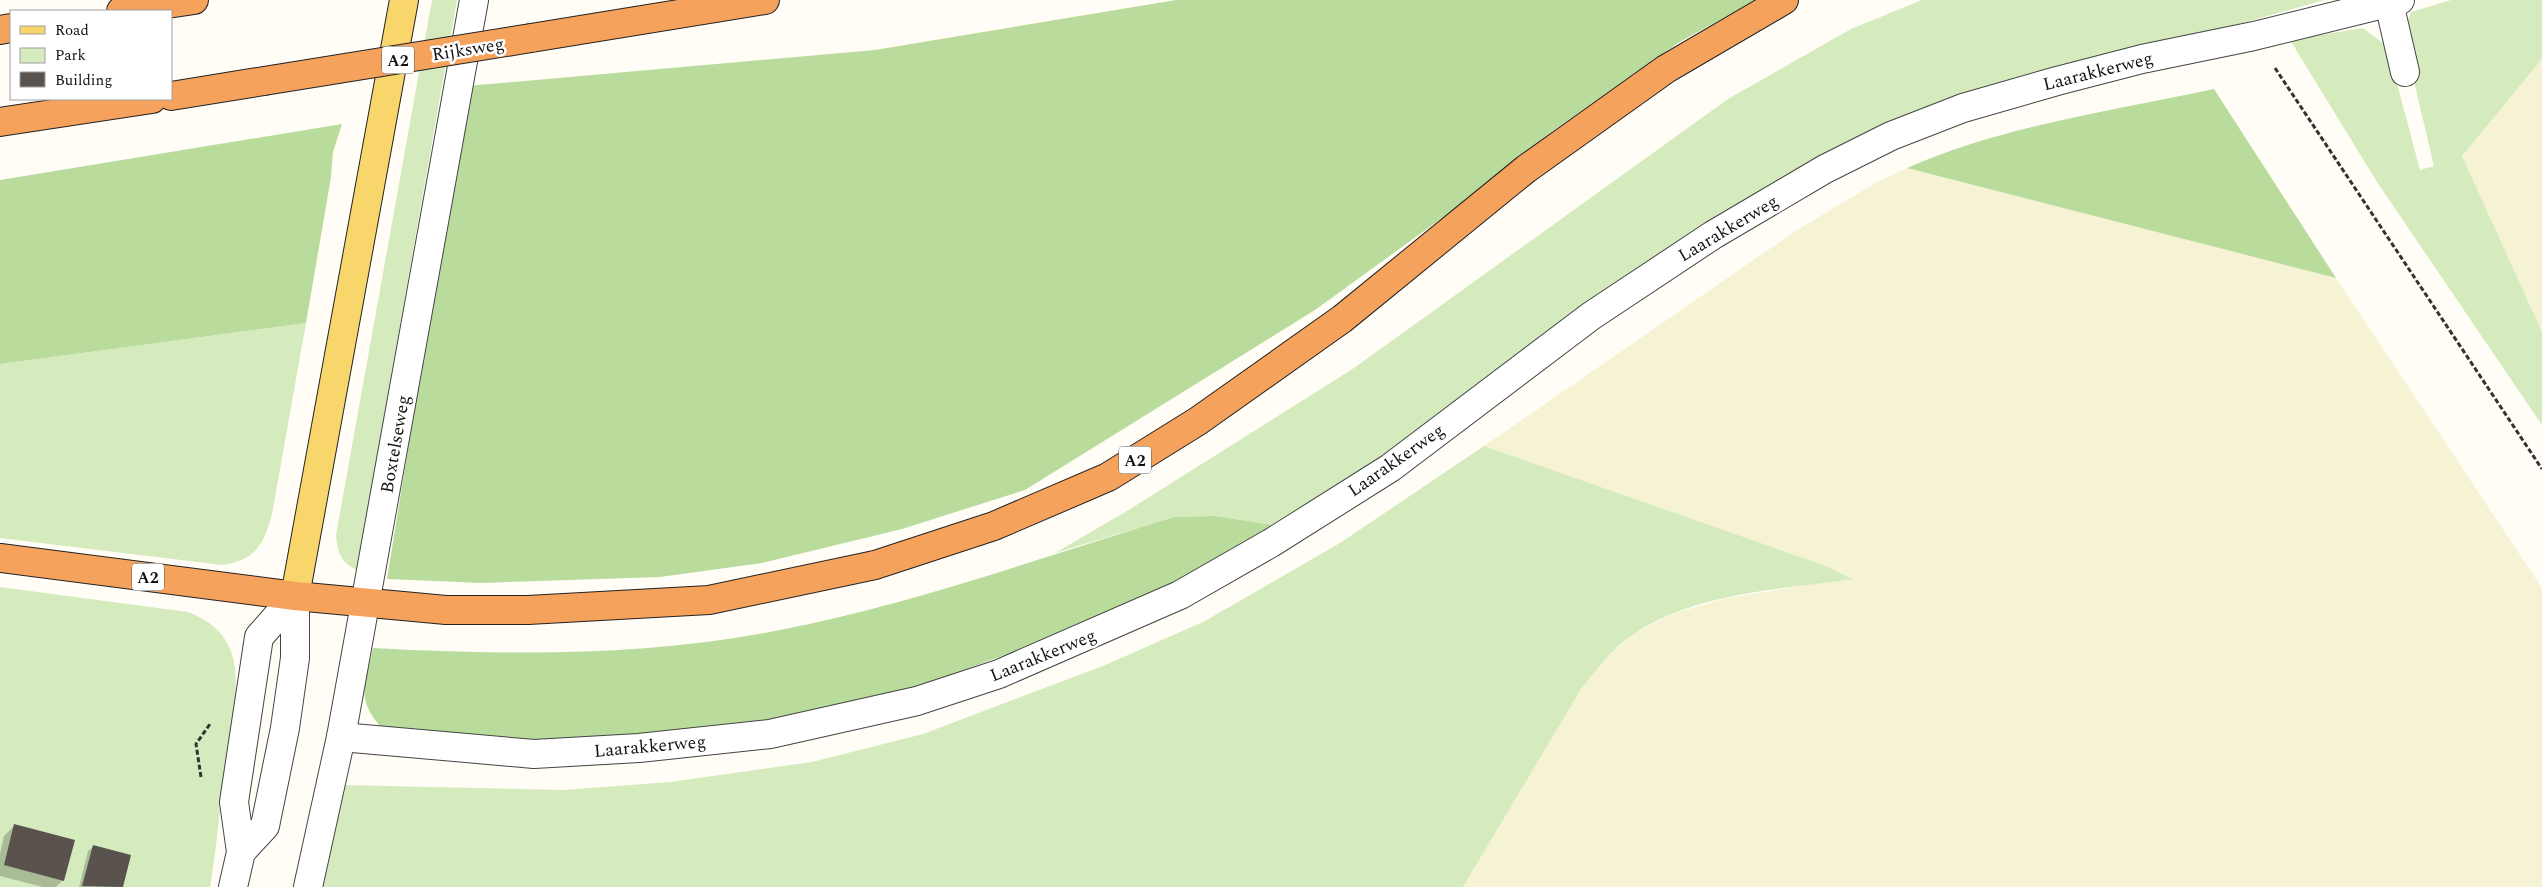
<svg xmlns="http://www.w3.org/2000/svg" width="2542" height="887" font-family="Spectral,serif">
<rect width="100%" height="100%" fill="#fffdf5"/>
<!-- farmland -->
<g fill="#f6f3d4">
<path d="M2542,59V332L2462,156Z"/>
<path d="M1907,168L2336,278L2542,588V887H1463L1581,688L1605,659L1633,634L1672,614L1727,598L1852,578L1826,566L1484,446L1794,232L1877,182Z"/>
</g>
<!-- green -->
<g fill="#d5ebbd">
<path d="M432,0H457L357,570C341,563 337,552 336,535Z"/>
<path d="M1922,0H2325L1934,108L1555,345L1280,526L1215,516L1174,517L1055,553L1127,511L1354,368L1728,99L1851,29Z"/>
<path d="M2451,0H2542V59L2462,156L2542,332V425L2377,182L2290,40L2363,28L2387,46L2420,170L2434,166L2403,35L2411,12Z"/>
<path d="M306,323L272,514C264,544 256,560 222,565L0,538V364Z"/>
<path d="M1484,446L1826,566L1853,579C1781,590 1696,592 1634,634C1612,648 1597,669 1581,689L1463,887H323L344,785L564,790L670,782L812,762L923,734L1103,666L1205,621L1340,543Z"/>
<path d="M0,587L188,612C260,639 231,709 225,765C220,806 217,846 210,887H0Z"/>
</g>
<!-- forest -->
<g fill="#b9dc9c">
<path d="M1176,0H1756L1678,43L1554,130L1453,210L1315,310L1025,490L902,529L762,563L660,577L481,583L387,579L467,86L875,50Z"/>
<path d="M2214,89L2336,278L1907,168C2003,126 2111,111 2214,89Z"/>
<path d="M342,124L333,152L331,177L306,323L0,364V180Z"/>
<path d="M1215,516L1280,526L1185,580L1086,625L910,690L803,716L674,735L562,743L385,732C355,698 364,689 373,648C505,655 644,657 775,631C911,605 1042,557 1174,517Z"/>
</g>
<!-- shadow -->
<g fill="#0003">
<path d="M14,826L63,880L56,887H43L0,876V854L4,836Z"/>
<path d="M93,847L130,856L121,887H79L88,851Z"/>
</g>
<!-- building -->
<g fill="#5a524d">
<path d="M14,824L75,840L64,881L4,865Z"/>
<path d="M93,845L131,855L123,887L82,886Z"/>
</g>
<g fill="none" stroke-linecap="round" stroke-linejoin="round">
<!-- minor casing -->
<g stroke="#444" stroke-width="30">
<g id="minor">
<path d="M2389,3L2405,72"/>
<path d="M341,737L534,754L639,748L770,734L917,701L999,674L1180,595L1271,543L1390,468L1591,316L1713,235L1825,169L1891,136L1963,108L2057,81L2142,59L2254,36L2400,0"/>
<path d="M241,852L265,826L285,728L295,658V596"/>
<path d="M233,887L241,852L234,802L259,637L295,596"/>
<path d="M308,887L341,737L474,0"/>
</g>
</g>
<!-- major casing -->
<g stroke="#222" stroke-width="30">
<path id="major" d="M295,596L404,0"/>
</g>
<!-- highway casing -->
<g stroke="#222" stroke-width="30">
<g id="highway">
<path d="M121,11L194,0"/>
<path d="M0,30L11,28"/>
<path d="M531,38L765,0"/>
<path d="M171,96L264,81"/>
<path d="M0,122L152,99"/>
<path d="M0,558L295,596L446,610H528L709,600L875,565L994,526L1108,477L1198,421L1342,319L1526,169L1666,69L1784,0"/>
</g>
</g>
<!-- path -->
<g stroke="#333" stroke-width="3" stroke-dasharray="5 2.5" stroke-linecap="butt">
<path d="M2275,68L2542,469"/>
<path d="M201,777L196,744L210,724"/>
</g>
<!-- minor -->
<use href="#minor" stroke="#fff" stroke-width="28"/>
<!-- major -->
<use href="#major" stroke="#f9d66b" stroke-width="28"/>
<!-- highway -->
<use href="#highway" stroke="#f5a25d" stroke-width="28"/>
<!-- highway-bridge casing -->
<g stroke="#222" stroke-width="30" stroke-linecap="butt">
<path id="highway-bridge" d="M264,81L531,38"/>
</g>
<!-- highway-bridge -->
<use href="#highway-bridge" stroke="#f5a25d" stroke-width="28"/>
</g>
<g text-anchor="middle" stroke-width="5" stroke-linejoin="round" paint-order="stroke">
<!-- shield labels -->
<g fill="#fff" stroke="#585858" stroke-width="1">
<rect x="382" y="46.5" width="32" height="27" rx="4"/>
<rect x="1119" y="446.5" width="32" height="27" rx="4"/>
<rect x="132" y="563.5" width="32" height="27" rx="4"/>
</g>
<g font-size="16" font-weight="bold" fill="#111">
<text x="398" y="66">A2</text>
<text x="1135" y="466">A2</text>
<text x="148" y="583">A2</text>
</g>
<!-- street labels -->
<g font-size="18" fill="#111" stroke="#fff">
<text transform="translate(468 49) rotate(-9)" y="6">Rijksweg</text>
<text transform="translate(2098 71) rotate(-14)" y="6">Laarakkerweg</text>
<text transform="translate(1728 228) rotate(-31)" y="6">Laarakkerweg</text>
<text transform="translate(395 444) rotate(-80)" y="6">Boxtelseweg</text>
<text transform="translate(1396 460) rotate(-35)" y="6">Laarakkerweg</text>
<text transform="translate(1043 655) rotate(-22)" y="6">Laarakkerweg</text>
<text transform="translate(650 746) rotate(-5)" y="6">Laarakkerweg</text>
</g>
</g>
<!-- legend -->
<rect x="10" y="10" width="162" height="90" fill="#ffffff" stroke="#a0a0a0"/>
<rect x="20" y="26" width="25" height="8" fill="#f9d66b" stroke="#a0a0a0"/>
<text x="55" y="35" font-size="15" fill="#111111">Road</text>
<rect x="20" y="48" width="25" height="15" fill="#d5ebbd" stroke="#a0a0a0"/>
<text x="55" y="60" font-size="15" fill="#111111">Park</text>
<rect x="20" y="72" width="25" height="15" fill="#5a524d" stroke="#a0a0a0"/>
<text x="55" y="85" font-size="15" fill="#111111">Building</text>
</svg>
